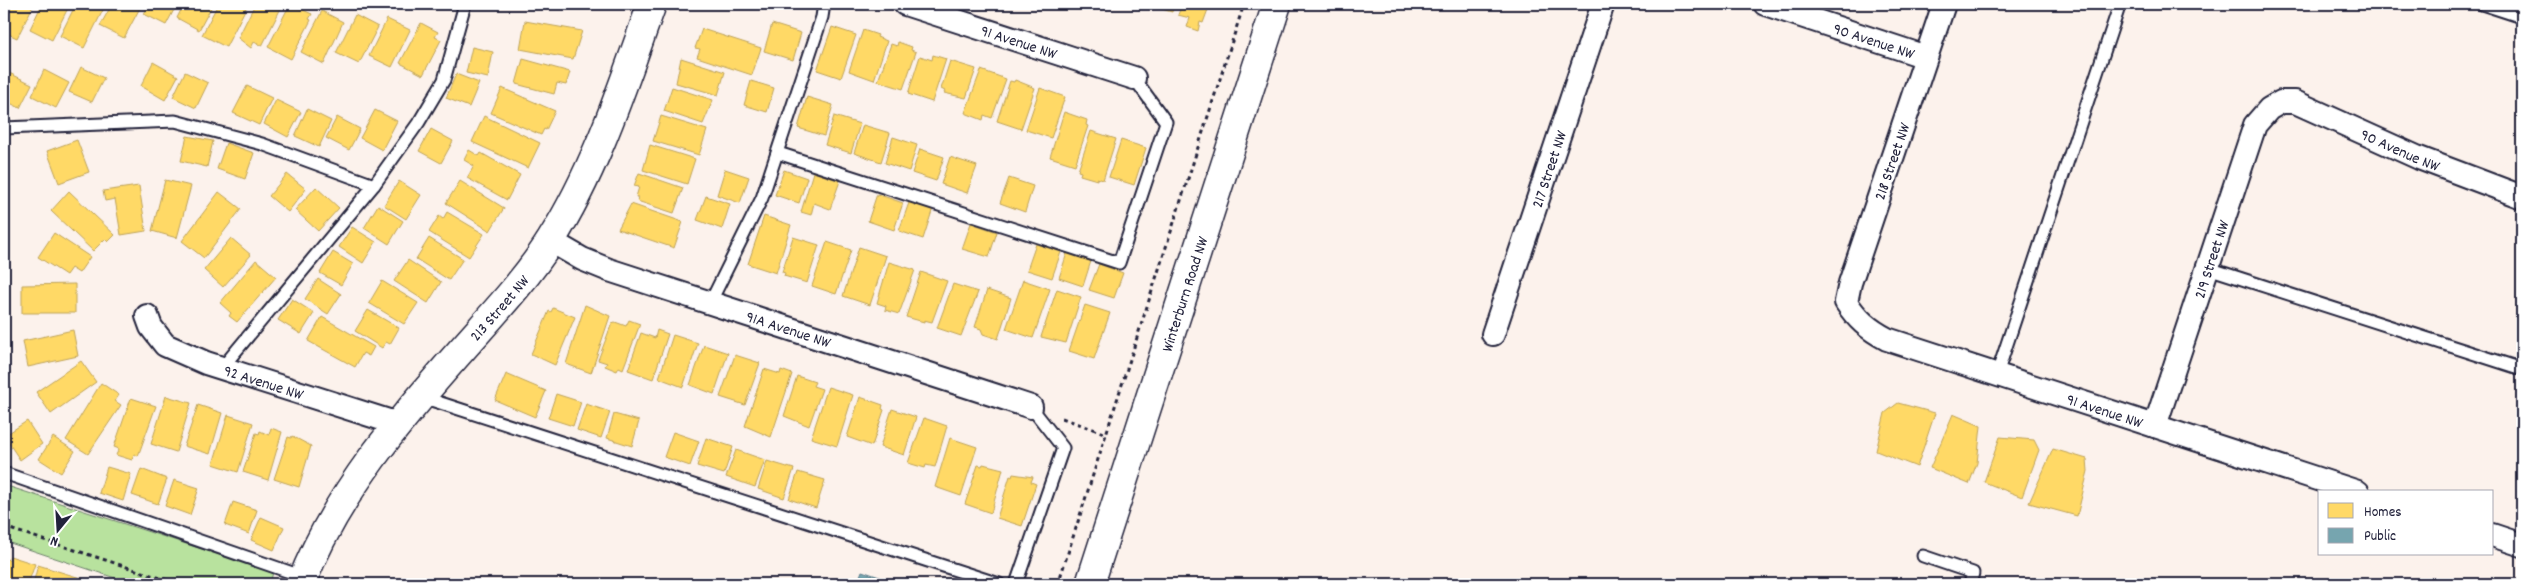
<svg xmlns="http://www.w3.org/2000/svg" width="2526" height="588" font-family="Dekko,sans-serif">
<rect width="100%" height="100%" fill="#fcf2ec"/>
<filter id="ink" filterUnits="userSpaceOnUse"><feTurbulence type="fractalNoise" baseFrequency=".02" numOctaves="2"/><feDisplacementMap in="SourceGraphic" scale="10" xChannelSelector="R" yChannelSelector="G"/><feConvolveMatrix kernelMatrix="1 2 1 2 8 2 1 2 1" color-interpolation-filters="sRGB"/></filter>
<g filter="url(#ink)">
<!-- green -->
<path fill="#b8e29e" stroke="#6d826c" d="M4,485L273,572L270,584H133L4,541Z"/>
<!-- homes -->
<g fill="#ffd966" stroke="#bda259">
<path d="M7,4H34L17,38L4,32V10Z"/>
<path d="M42,4H70L52,40L30,29Z"/>
<path d="M76,4H90L103,10L84,48L60,36Z"/>
<path d="M112,4H142L124,38L100,26Z"/>
<path d="M149,4H177L166,25L144,14Z"/>
<path d="M184,4H213L199,30L177,18Z"/>
<path d="M218,4H248L226,47L202,35Z"/>
<path d="M255,4H273L281,8L262,46L254,42L251,48L238,38Z"/>
<path d="M290,4L312,14L309,19L311,20L291,59L268,47Z"/>
<path d="M1076,4H1089L1087,10L1075,6Z"/>
<path d="M1145,4H1174L1172,12Z"/>
<path d="M1182,4H1210L1203,23L1200,22L1198,31L1187,27L1190,18L1178,15Z"/>
<path d="M322,11L343,22L324,64L301,52Z"/>
<path d="M355,15L378,27L359,64L336,53Z"/>
<path d="M387,19L410,30L392,67L369,56Z"/>
<path d="M525,21L582,31L573,59L520,49Z"/>
<path d="M421,23L438,32L435,37L441,40L423,75L400,63Z"/>
<path d="M772,24L801,33L793,60L764,51Z"/>
<path d="M832,27L856,35L841,78L817,70Z"/>
<path d="M702,29L761,48L752,75L697,57L700,49L695,48Z"/>
<path d="M863,30L878,35L877,37L887,41L874,80L849,71Z"/>
<path d="M898,42L912,47L911,50L916,52L903,89L878,81L891,44L897,46Z"/>
<path d="M472,47L493,52L488,78L466,73Z"/>
<path d="M933,55L946,59L932,102L908,94L920,56L932,60Z"/>
<path d="M681,58L725,72L718,95L676,83Z"/>
<path d="M523,59L570,72L566,85L557,83L554,94L516,84Z"/>
<path d="M950,61L976,69L966,98L944,93L945,91L941,89Z"/>
<path d="M153,62L178,76L165,100L141,86Z"/>
<path d="M81,67L104,78L92,102L69,92Z"/>
<path d="M44,70L69,83L56,108L32,96Z"/>
<path d="M981,70L1006,79L992,118L984,115L983,120L965,113Z"/>
<path d="M7,72L32,84L20,108L4,100V77Z"/>
<path d="M185,72L208,83L196,108L173,97Z"/>
<path d="M456,74L479,83L469,107L446,98Z"/>
<path d="M1015,80L1035,88L1021,129L997,121L1010,81L1014,82Z"/>
<path d="M751,81L774,88L767,112L744,105Z"/>
<path d="M247,86L272,98L259,125L233,113Z"/>
<path d="M672,87L713,100L703,124L664,111Z"/>
<path d="M502,88L555,111L546,130L544,129L541,135L491,113Z"/>
<path d="M1040,88L1065,97L1051,138L1026,130Z"/>
<path d="M807,97L833,105L824,136L798,128Z"/>
<path d="M276,100L301,112L288,137L264,124Z"/>
<path d="M307,109L331,121L319,147L295,136Z"/>
<path d="M375,110L397,121L382,150L360,138Z"/>
<path d="M1064,112L1087,120L1086,125L1088,126L1075,165L1050,157Z"/>
<path d="M484,116L540,143L528,168L472,142Z"/>
<path d="M661,116L707,130L699,155L653,141Z"/>
<path d="M834,116L860,124L851,153L825,145Z"/>
<path d="M337,117L360,129L349,150L326,138Z"/>
<path d="M863,125L890,133L881,162L854,153Z"/>
<path d="M431,129L453,141L441,163L419,151Z"/>
<path d="M1091,131L1116,139L1103,180L1097,178V180L1080,175L1081,172L1078,171Z"/>
<path d="M187,136L213,141L207,167L181,161Z"/>
<path d="M893,137L917,145L909,171L885,163Z"/>
<path d="M77,140L89,172L59,183L47,151Z"/>
<path d="M1121,140L1146,148L1134,185L1109,177Z"/>
<path d="M226,143L254,153L245,179L217,169Z"/>
<path d="M650,145L695,159L687,184L643,170Z"/>
<path d="M920,149L944,157L936,181L912,173Z"/>
<path d="M469,150L479,156L481,153L520,175L507,200L467,178L474,166L464,160Z"/>
<path d="M950,157L977,166L967,193L941,184Z"/>
<path d="M725,169L749,177L740,203L717,195Z"/>
<path d="M784,170L807,178L799,203L775,195Z"/>
<path d="M813,172L840,181L830,209L814,203L811,215L801,212Z"/>
<path d="M639,173L683,188L674,213L637,201L638,197H636L639,187L634,186Z"/>
<path d="M287,174L306,189L288,212L269,196Z"/>
<path d="M1009,178L1033,186L1025,212L1000,203Z"/>
<path d="M165,180L191,186L177,238L152,231Z"/>
<path d="M399,181L421,195L406,219L384,205Z"/>
<path d="M460,181L504,208L490,231L446,203Z"/>
<path d="M139,186L146,231L121,235L115,199L105,201L103,191Z"/>
<path d="M316,187L339,208L318,231L295,210Z"/>
<path d="M69,191L115,235L108,242L105,239L93,251L51,211Z"/>
<path d="M219,192L241,209L204,258L182,241Z"/>
<path d="M877,194L903,203L894,230L868,221Z"/>
<path d="M706,196L730,204L722,229L697,220Z"/>
<path d="M911,197L934,205L923,239L899,231Z"/>
<path d="M631,204L683,222L674,248L618,229Z"/>
<path d="M378,205L403,221L389,244L364,228Z"/>
<path d="M447,212L484,234L469,257L429,232L439,216L443,219Z"/>
<path d="M764,216L791,225L776,273L748,264Z"/>
<path d="M971,223L997,232L989,257L962,249Z"/>
<path d="M352,227L376,242L363,263L339,247Z"/>
<path d="M54,233L90,257L79,273L71,268L66,275L38,257Z"/>
<path d="M793,237L819,245L807,283L784,276L785,273L782,272Z"/>
<path d="M231,238L251,255L223,287L204,270Z"/>
<path d="M429,238L463,259L449,280L416,259Z"/>
<path d="M827,242L851,250L836,294L812,286Z"/>
<path d="M1036,244L1061,252L1052,278L1027,270Z"/>
<path d="M859,247L886,256L870,305L843,296Z"/>
<path d="M333,252L353,264L341,285L320,273Z"/>
<path d="M1067,253L1091,261L1083,286L1059,278Z"/>
<path d="M256,260L276,277L237,322L229,316L231,313L220,303Z"/>
<path d="M408,260L441,282L428,303L394,281Z"/>
<path d="M889,262L915,270L899,314L885,310L886,306L877,303Z"/>
<path d="M1099,264L1123,273L1114,298L1089,290Z"/>
<path d="M921,272L947,281L932,322L924,320V322L906,317Z"/>
<path d="M318,279L341,294L328,314L305,299Z"/>
<path d="M1023,280L1050,289L1033,338L1006,329Z"/>
<path d="M382,281L418,303L404,324L369,303Z"/>
<path d="M75,284V313H22V285Z"/>
<path d="M953,284L978,292L961,336L937,328Z"/>
<path d="M1057,289L1081,297L1066,343L1041,337Z"/>
<path d="M987,290L1011,298L998,339L983,334L981,329L975,327Z"/>
<path d="M292,299L314,313L301,334L278,320Z"/>
<path d="M585,305L610,316L591,373L566,364Z"/>
<path d="M1085,305L1110,313L1094,359L1069,351Z"/>
<path d="M553,308L575,317L555,365L531,354L549,311L551,312Z"/>
<path d="M368,310L399,328L390,344L386,342L382,348L355,331Z"/>
<path d="M322,317L374,347L369,356L363,353L355,367L308,341Z"/>
<path d="M629,320L640,324L623,369L619,367L617,371L605,366L607,363L598,360L612,323L615,322L626,326Z"/>
<path d="M73,330L78,356L28,367L23,341Z"/>
<path d="M657,330L668,334L653,379L628,370L641,333L655,338Z"/>
<path d="M673,335L698,343L683,387L659,378Z"/>
<path d="M704,345L728,353L714,394L690,385Z"/>
<path d="M735,355L760,363L745,405L720,397Z"/>
<path d="M81,361L96,382L51,414L36,392Z"/>
<path d="M764,369L780,374L781,370L792,374L771,437L745,426Z"/>
<path d="M506,374L546,391L535,417L495,400Z"/>
<path d="M797,376L815,382L813,386L822,389L809,426L784,416Z"/>
<path d="M101,383L119,395L115,401L121,405L88,454L66,440Z"/>
<path d="M828,387L853,395L837,446L811,438Z"/>
<path d="M556,394L581,402L573,426L548,418Z"/>
<path d="M166,396L191,403L176,452L151,444Z"/>
<path d="M860,397L883,405L882,409L884,410L872,446L847,437Z"/>
<path d="M131,398L156,406L138,456L134,454L132,460L116,455L119,449L114,447Z"/>
<path d="M1898,403L1935,413L1917,467L1876,451L1885,413Z"/>
<path d="M586,404L610,412L601,438L577,430Z"/>
<path d="M198,405L222,413L210,454L184,446Z"/>
<path d="M892,409L916,417L904,455L880,447Z"/>
<path d="M614,414L639,421L632,446L607,438Z"/>
<path d="M1953,414L1981,426L1977,463L1969,484L1930,468Z"/>
<path d="M228,415L253,423L238,472L213,464Z"/>
<path d="M924,418L947,426L935,467L926,465L925,468L908,463Z"/>
<path d="M27,421L42,444L20,460L4,436Z"/>
<path d="M271,428L282,432L268,480L243,472L256,433L259,434L260,431L269,435Z"/>
<path d="M673,432L699,441L690,466L664,457Z"/>
<path d="M292,436L311,446L299,487L274,479L288,437L291,438Z"/>
<path d="M53,437L75,451L61,473L39,459Z"/>
<path d="M2000,437L2034,440L2039,450L2022,497L1984,482Z"/>
<path d="M706,438L733,447L724,474L697,466Z"/>
<path d="M950,438L977,447L961,496L935,487Z"/>
<path d="M2053,449L2087,459L2088,471L2077,516L2029,503Z"/>
<path d="M736,450L765,460L755,487L726,477Z"/>
<path d="M767,461L794,469L784,498L758,489Z"/>
<path d="M983,464L1003,469L991,513L965,504L978,465L982,466Z"/>
<path d="M107,467L131,474L123,501L99,493Z"/>
<path d="M141,469L167,479L158,504L132,495Z"/>
<path d="M798,472L825,480L816,508L789,499Z"/>
<path d="M1013,474L1033,477L1031,482L1036,484L1022,526L997,518L1010,476L1012,477Z"/>
<path d="M174,480L199,488L190,515L165,506Z"/>
<path d="M233,502L257,510L249,534L225,525Z"/>
<path d="M261,517L284,527L274,550L251,540Z"/>
<path d="M10,556L35,564L28,584H4V558L9,560Z"/>
<path d="M38,565L87,580L85,584H33Z"/>
</g>
<!-- public -->
<path fill="#76a5af" stroke="#5d7e8c" d="M862,571L900,584H857Z"/>
<g fill="none" stroke-linecap="round" stroke-linejoin="round">
<!-- service casing -->
<g stroke="#22223b" stroke-width="15">
<g id="service">
<path d="M2482,4L2522,17"/>
<path d="M4,128L175,121L262,144L374,185"/>
<path d="M778,153L1119,263L1166,122L1134,78"/>
<path d="M2208,268L2522,369"/>
<path d="M710,303L762,198L822,17L824,4"/>
<path d="M221,369L374,185L419,122L444,80L465,4"/>
<path d="M1997,374L2120,4"/>
<path d="M422,397L999,584"/>
<path d="M4,473L304,577"/>
<path d="M1923,556L1973,573L1970,584"/>
<path d="M1016,584L1063,448L1031,407"/>
</g>
</g>
<!-- minor casing -->
<g stroke="#22223b" stroke-width="26">
<g id="minor">
<path id="s1" d="M905,4L1134,78"/>
<path id="s2" d="M1765,4L1926,57"/>
<path id="s3" d="M1944,4L1850,283L1846,302C1857,319 1868,329 1887,339L2358,492"/>
<path id="s4" d="M551,241L582,259L609,270L1031,407"/>
<path id="s5" d="M147,316L151,327L165,345L206,363L398,424"/>
<path id="s6" d="M1493,334L1603,4"/>
<path id="s7" d="M2155,426L2255,125L2269,109L2281,102H2295L2419,158L2522,197"/>
<path d="M2492,535L2522,545"/>
</g>
</g>
<!-- tertiary casing -->
<g stroke="#22223b" stroke-width="31">
<g id="tertiary">
<path id="s8" d="M301,584C336,493 401,418 465,346C495,312 527,278 551,240C597,167 623,84 652,4"/>
</g>
</g>
<!-- secondary casing -->
<g stroke="#22223b" stroke-width="31">
<g id="secondary">
<path id="s9" d="M1090,584L1277,4"/>
</g>
</g>
<!-- path -->
<g stroke="#22223b" stroke-width="3" stroke-dasharray="4 4" stroke-linecap="butt">
<path d="M1062,418L1107,434"/>
<path d="M4,527L179,584"/>
<path d="M1058,584L1244,4"/>
</g>
<!-- service -->
<use href="#service" stroke="#fff" stroke-width="11"/>
<!-- minor -->
<use href="#minor" stroke="#fff" stroke-width="22"/>
<!-- tertiary -->
<use href="#tertiary" stroke="#fff" stroke-width="28"/>
<!-- secondary -->
<use href="#secondary" stroke="#fff" stroke-width="28"/>
</g>
</g>
<g text-anchor="middle" stroke-width="5" stroke-linejoin="round" paint-order="stroke">
<!-- street labels -->
<g font-size="16" fill="#22223b" stroke="#fff">
<text dy="6" stroke="none"><textPath href="#s2" startOffset="115">90 Avenue NW</textPath></text>
<text dy="6" stroke="none"><textPath href="#s1" startOffset="120">91 Avenue NW</textPath></text>
<text dy="6" stroke="none"><textPath href="#s7" startOffset="482">90 Avenue NW</textPath></text>
<text transform="translate(1891 161) rotate(-71)" y="6">218 Street NW</text>
<text dy="6" stroke="none"><textPath href="#s6" startOffset="174">217 Street NW</textPath></text>
<text dy="6" stroke="none"><textPath href="#s7" startOffset="176">219 Street NW</textPath></text>
<text dy="6" stroke="none"><textPath href="#s9" startOffset="305">Winterburn Road NW</textPath></text>
<text dy="6" stroke="none"><textPath href="#s8" startOffset="342">213 Street NW</textPath></text>
<text dy="6" stroke="none"><textPath href="#s4" startOffset="254">91A Avenue NW</textPath></text>
<text dy="6" stroke="none"><textPath href="#s5" startOffset="140">92 Avenue NW</textPath></text>
<text dy="6" stroke="none"><textPath href="#s3" startOffset="599">91 Avenue NW</textPath></text>
</g>
</g>
<!-- margin -->
<rect width="2526" height="588" fill="none" stroke="#fff" stroke-width="20"/>
<rect x="10" y="10" width="2506" height="568" fill="none" stroke="#22223b" stroke-width="2" filter="url(#ink)"/>
<!-- legend -->
<rect x="2318" y="490" width="175" height="65" fill="#ffffff" stroke="#a7a7b1"/>
<rect x="2328" y="503" width="25" height="15" fill="#ffd966" stroke="#a7a7b1"/>
<text x="2364" y="516" font-size="15" fill="#22223b">Homes</text>
<rect x="2328" y="528" width="25" height="15" fill="#76a5af" stroke="#a7a7b1"/>
<text x="2364" y="540" font-size="15" fill="#22223b">Public</text>
<!-- north arrow -->
<g transform="translate(58 530) rotate(198)" stroke="#ffffff" stroke-width="4" paint-order="stroke">
<path d="M0-4L9 19L0 12L-9 19Z" fill="#22223b"/>
<text y="-8" font-size="14" font-weight="bold" text-anchor="middle" fill="#22223b">N</text>
</g>
</svg>
